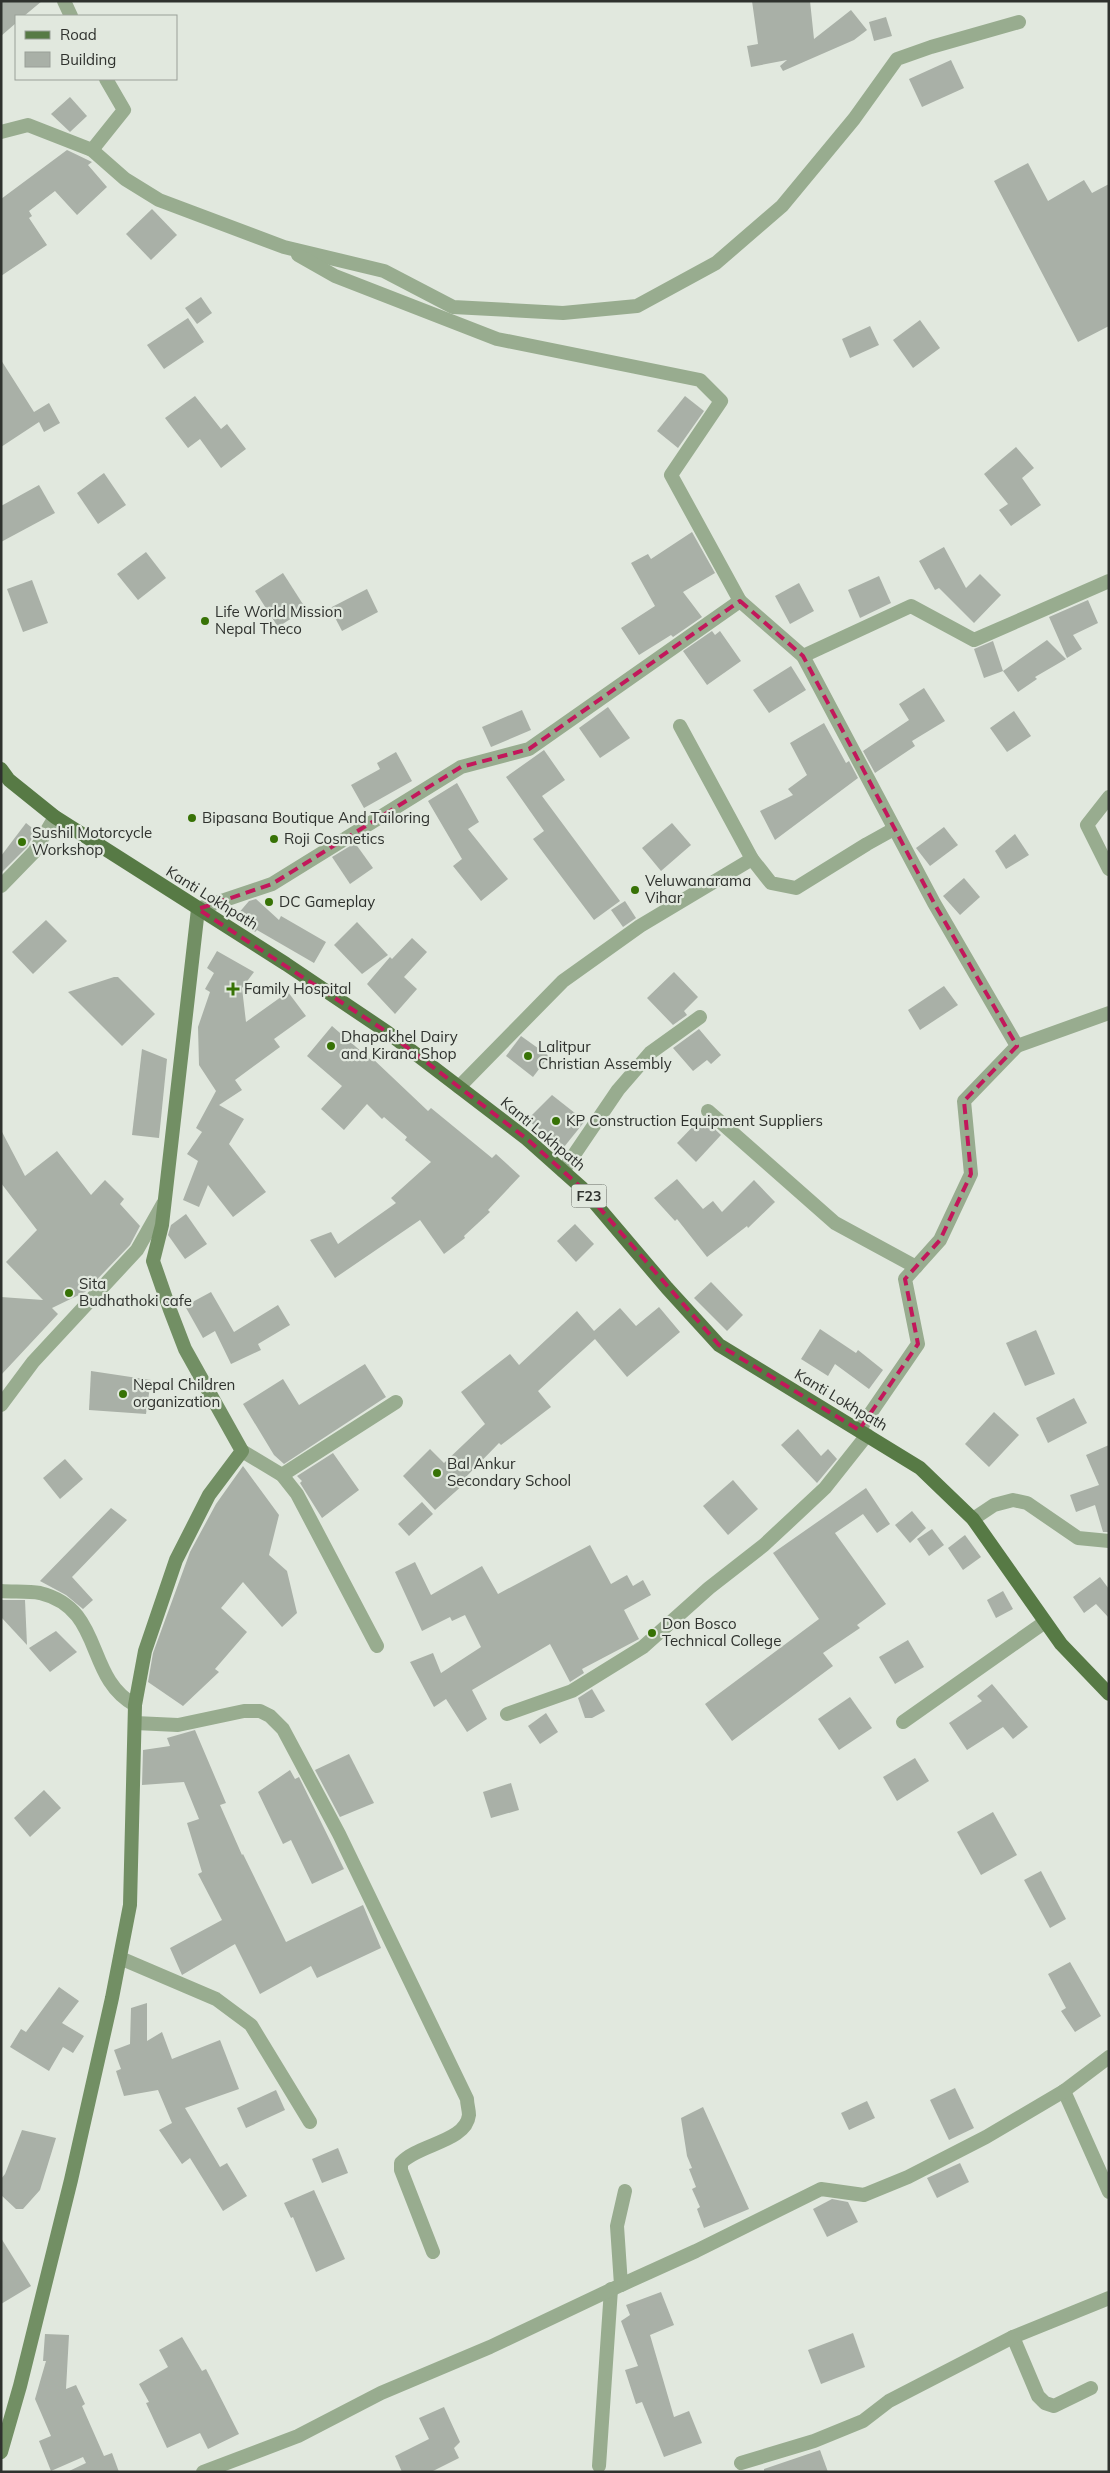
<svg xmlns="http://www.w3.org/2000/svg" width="1110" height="2473" font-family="Mulish,sans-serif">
<rect width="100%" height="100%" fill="#e1e8de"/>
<!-- building -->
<g fill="#a9b0a7">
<path d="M1,1H42L24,16H16V23L1,36Z"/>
<path d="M752,1H810L814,39L851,10L867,30L854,40L783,71L780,66L787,60L751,67L747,46L758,44Z"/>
<path d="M886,17L892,36L874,41L869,22Z"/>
<path d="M951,60L964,88L922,107L909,79Z"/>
<path d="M70,97L87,116L70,132L51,114Z"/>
<path d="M67,150L92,162L88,165L107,187L77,215L55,191L29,211L32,216L29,218L47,245L1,276V199Z"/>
<path d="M1028,163L1048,201L1084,180L1092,193L1109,184V326L1078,342L994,181Z"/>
<path d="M152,209L177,235L151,260L126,234Z"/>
<path d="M201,297L212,313L197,324L185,308Z"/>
<path d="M188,318L204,342L164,369L147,345Z"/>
<path d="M920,320L940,348L913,368L893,340Z"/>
<path d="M870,326L879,345L850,358L842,339Z"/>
<path d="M1,360L34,412L49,403L60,423L44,432L39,422L1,447Z"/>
<path d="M195,396L221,429L227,424L246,449L221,468L200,439L188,448L165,418Z"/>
<path d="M685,396L704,411L678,448L657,431Z"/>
<path d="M1016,447L1034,468L1022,478L1041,505L1011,526L999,510L1008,504L984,474Z"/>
<path d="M104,473L126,505L98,524L77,493Z"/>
<path d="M39,485L55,513L1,542V506Z"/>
<path d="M692,532L715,573L683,592L702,617L673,637L671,635L639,655L621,628L655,606L631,563L648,554L651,559Z"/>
<path d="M944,547L966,588L980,574L1001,595L974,623L939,588L935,590L919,561Z"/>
<path d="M146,552L166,578L138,600L117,574Z"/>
<path d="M283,573L306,609L278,627L255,591Z"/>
<path d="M879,576L891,603L860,618L848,590Z"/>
<path d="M32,580L48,623L23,632L7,589Z"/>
<path d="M799,583L814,611L790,624L775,596Z"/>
<path d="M367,589L378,612L342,631L330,608Z"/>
<path d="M1088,600L1098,623L1073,635L1082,649L1067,658L1049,617Z"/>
<path d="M712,631L715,635L720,631L741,661L707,685L683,651Z"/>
<path d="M1047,640L1066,659L1035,677L1037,679L1018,692L1003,671Z"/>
<path d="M993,641L1003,671L984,678L974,649Z"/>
<path d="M791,666L806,690L769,713L753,690Z"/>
<path d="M924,688L945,721L912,741L915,746L875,773L863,751L909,720L899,704Z"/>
<path d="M608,707L630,738L600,758L579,728Z"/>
<path d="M522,710L531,730L491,747L482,727Z"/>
<path d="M1014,711L1031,736L1007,752L990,728Z"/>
<path d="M824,723L846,763L849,761L858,778L775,840L760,811L793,795L788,789L807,775L790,743Z"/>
<path d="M544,750L565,780L542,796L620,901L594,920L533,839L544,831L506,777Z"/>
<path d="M396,752L412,781L364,808L351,785L380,769L377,763Z"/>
<path d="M457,783L479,822L468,829L508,879L481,901L453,866L462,859L428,801Z"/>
<path d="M26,823L36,831L27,847L1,873V856Z"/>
<path d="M672,823L691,845L661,871L642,848Z"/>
<path d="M944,827L958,845L930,866L916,848Z"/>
<path d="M1015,834L1029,855L1006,869L995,851Z"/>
<path d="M355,843L373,868L350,884L332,857Z"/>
<path d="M964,878L980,897L960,915L943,896Z"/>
<path d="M256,899L279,920L281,916L326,942L314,963L257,930L255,932L237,915L249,901Z"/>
<path d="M625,901L636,918L623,927L611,910Z"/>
<path d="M46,920L67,941L33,974L12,952Z"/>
<path d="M357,922L388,955L362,974L334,945Z"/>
<path d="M412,938L427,952L404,977L417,989L395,1014L367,984L390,957L392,959Z"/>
<path d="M217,951L254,972L242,988L246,1022L288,992L306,1016L274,1039L280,1047L235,1080L242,1090L219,1105L244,1119L229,1144L266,1192L233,1217L208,1185L199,1207L183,1200L198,1161L187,1154L202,1132L196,1128L216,1091L199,1065L198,1027L210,992L205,989L214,973L207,968Z"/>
<path d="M674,972L698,997L684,1011L687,1015L673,1025L647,998Z"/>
<path d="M114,977H118L155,1014L122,1046L68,992Z"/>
<path d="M944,986L958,1005L920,1030L908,1010Z"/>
<path d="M332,1026L371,1060L372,1058L428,1111L431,1108L492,1158L496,1154L520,1176L488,1210L490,1212L464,1236L465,1238L444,1254L420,1220L335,1278L310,1240L331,1232L338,1244L396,1203L391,1198L431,1162L405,1140L407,1137L384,1117L382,1119L367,1104L344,1130L321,1109L342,1086L307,1056Z"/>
<path d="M699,1029L721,1055L711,1064L707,1060L693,1071L673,1048Z"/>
<path d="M521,1036L549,1056L533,1077L506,1056Z"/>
<path d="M142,1049L167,1059L159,1138L132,1135Z"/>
<path d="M552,1095L585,1121L564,1147L527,1120Z"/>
<path d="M702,1117L721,1135L696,1162L677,1143Z"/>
<path d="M1,1130L25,1176L57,1151L91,1195L105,1180L124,1199L120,1204L140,1226L130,1245L85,1292L52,1308L58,1314L1,1375V1297L43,1300L6,1262L37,1230L1,1183Z"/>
<path d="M677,1179L703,1209L713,1201L722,1212L754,1180L775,1202L748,1228L747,1226L707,1257L677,1219L675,1221L654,1198Z"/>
<path d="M186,1214L207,1244L185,1259L168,1235L171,1225Z"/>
<path d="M575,1224L594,1244L576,1262L557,1241Z"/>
<path d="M711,1282L743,1315L727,1331L694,1298Z"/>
<path d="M211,1292L234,1332L278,1305L290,1325L258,1344L261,1350L231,1364L215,1331L203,1338L185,1306Z"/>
<path d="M659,1307L680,1332L627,1377L595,1339L538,1391L551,1407L501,1445L499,1443L462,1481L465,1483L435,1510L403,1476L430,1449L444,1463L485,1424L461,1392L510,1354L519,1365L577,1311L594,1331L620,1308L636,1326Z"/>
<path d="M820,1329L856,1353L858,1350L883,1370L869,1389L835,1364L828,1376L801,1359Z"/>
<path d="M1036,1330L1055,1374L1025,1386L1006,1343Z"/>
<path d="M365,1364L386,1397L284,1464L274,1455L243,1404L283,1379L299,1405Z"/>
<path d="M91,1371L151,1380L146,1414L89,1410Z"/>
<path d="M1074,1398L1087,1423L1048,1443L1036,1418Z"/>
<path d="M994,1412L1019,1435L989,1467L965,1444Z"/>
<path d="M798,1429L821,1456L828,1449L837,1459L817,1483L781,1445Z"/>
<path d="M1109,1445V1532H1103L1095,1505L1076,1512L1070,1495L1099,1485L1086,1455Z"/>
<path d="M333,1453L359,1490L322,1518L300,1483L302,1481L297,1476Z"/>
<path d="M65,1459L83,1479L60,1499L43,1478Z"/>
<path d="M243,1466L279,1515L269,1555L287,1571L297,1613L282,1627L243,1582L221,1608L247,1632L215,1669L219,1672L183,1706L148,1682L153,1653L190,1552L216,1504Z"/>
<path d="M733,1480L758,1509L728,1535L703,1506Z"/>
<path d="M866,1488L890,1524L877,1533L863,1514L835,1533L886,1604L857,1625L860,1628L823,1653L833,1666L732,1741L705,1704L819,1619L773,1553Z"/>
<path d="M422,1502L433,1514L409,1536L398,1524Z"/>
<path d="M111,1508L127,1520L72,1577L93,1600L83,1609L66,1595L40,1581Z"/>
<path d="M912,1511L926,1528L910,1543L895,1525Z"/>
<path d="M932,1529L944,1545L929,1556L917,1539Z"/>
<path d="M965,1535L981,1557L963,1570L948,1548Z"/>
<path d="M590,1545L611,1584L627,1575L633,1586L643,1580L651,1595L624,1610L639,1639L582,1669L584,1673L570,1682L550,1644L472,1690L487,1719L467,1732L446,1699L434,1707L410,1662L433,1653L441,1673L481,1647L465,1615L452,1621L450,1617L422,1631L395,1572L415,1562L431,1595L482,1566L498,1594Z"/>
<path d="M1100,1577L1109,1589V1618L1096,1604L1084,1613L1073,1597Z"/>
<path d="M1003,1591L1013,1609L996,1618L987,1600Z"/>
<path d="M1,1600H25L27,1645L1,1617Z"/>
<path d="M56,1631L77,1652L50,1672L29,1648Z"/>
<path d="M908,1640L924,1667L895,1684L879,1657Z"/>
<path d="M992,1684L1028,1727L1013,1739L1003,1727L967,1750L949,1723L982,1701L977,1696Z"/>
<path d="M592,1689L605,1711L592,1718H585L578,1698Z"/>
<path d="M850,1697L872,1728L839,1750L818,1719Z"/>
<path d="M546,1713L558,1732L540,1744L528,1726Z"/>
<path d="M195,1730L226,1803L220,1805L242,1855L243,1854L286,1942L363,1905L381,1948L317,1978L311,1966L260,1994L235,1944L182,1975L170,1948L222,1920L198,1874L202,1872L187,1823L199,1819L184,1782L142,1785L143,1750L170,1746L167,1738Z"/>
<path d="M349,1754L374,1803L340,1817L315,1770Z"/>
<path d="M915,1758L929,1781L897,1801L883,1777Z"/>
<path d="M290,1770L295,1779L299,1777L344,1869L312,1884L291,1840L283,1844L258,1792Z"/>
<path d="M511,1783L519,1810L491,1818L483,1792Z"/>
<path d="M44,1790L61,1808L30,1837L14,1818Z"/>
<path d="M993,1812L1017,1855L981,1875L957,1832Z"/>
<path d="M1041,1871L1066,1919L1050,1928L1024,1880Z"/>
<path d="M1070,1962L1101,2016L1075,2032L1061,2011L1066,2008L1048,1974Z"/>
<path d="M59,1987L79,2001L62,2023L84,2036L73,2053L63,2047L49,2071L10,2047L21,2029L26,2032Z"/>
<path d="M147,2003V2041L162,2032L172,2059L220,2040L239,2089L185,2108L220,2167L227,2163L247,2196L223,2211L190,2158L182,2164L159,2130L172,2123L158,2090L124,2096L116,2071L121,2069L114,2050L130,2044L131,2008Z"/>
<path d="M955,2088L974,2128L949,2140L930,2100Z"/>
<path d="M276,2090L285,2110L246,2128L237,2108Z"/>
<path d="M867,2101L875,2118L849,2130L841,2113Z"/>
<path d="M703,2107L749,2209L704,2228L697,2209L700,2207L692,2189L696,2187L689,2169L692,2168L687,2156L681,2118Z"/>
<path d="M22,2130L56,2138L40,2190L23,2209H16L1,2195V2179L5,2174Z"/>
<path d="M338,2148L348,2173L322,2183L312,2159Z"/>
<path d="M960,2163L969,2182L937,2198L927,2178Z"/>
<path d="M314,2190L345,2259L316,2272L293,2217L291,2218L284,2203Z"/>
<path d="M832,2199L848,2202L858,2222L827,2237L813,2209Z"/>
<path d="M1,2238L31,2286L1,2304Z"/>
<path d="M661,2292L674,2325L650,2335L674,2417L689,2411L702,2443L664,2457L642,2402L636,2404L625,2370L638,2366L621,2321L630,2315L626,2305Z"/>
<path d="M853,2333L865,2367L821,2384L808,2350Z"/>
<path d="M45,2334L69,2335L66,2389L76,2385L85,2404L82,2406L104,2456L112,2453L119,2472H67L86,2463L83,2457L51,2471L39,2441L51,2436L35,2399L46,2361H43Z"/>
<path d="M182,2337L202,2371L206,2369L239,2434L208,2449L200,2433L167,2448L146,2403L149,2402L139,2384L168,2367L159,2350Z"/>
<path d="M444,2407L460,2442L454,2448L459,2458L431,2472H402L395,2456L429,2439L419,2418Z"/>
<path d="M820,2450L828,2472H764V2469Z"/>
</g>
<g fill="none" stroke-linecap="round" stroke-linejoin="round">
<!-- minor -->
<g stroke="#98ac8f" stroke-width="14">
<path d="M64,1L71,16"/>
<path d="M1,132L28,125L92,150L125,179L159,200L284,247L384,271L453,307L563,313L637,306L716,263L782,206L854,119L897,59L931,47L1019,22"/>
<path d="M92,150L124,110L106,79"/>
<path d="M298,255L335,276L497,339L700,380L721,401L671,475L740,601"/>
<path d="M803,656L911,606L974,640L1109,581"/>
<path d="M680,726L752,859"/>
<path d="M1109,797L1087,825L1109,869"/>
<path d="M1,886L34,852L55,817"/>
<path d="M198,909L272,884L461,767L529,749L740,601L803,656L934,903L1017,1046L964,1101L971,1174L940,1240L905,1279L918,1344L859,1430"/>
<path d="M1017,1046L1109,1013"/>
<path d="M459,1087L563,981L640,926L752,859L771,883L796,888L867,844L894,829"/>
<path d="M708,1111L835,1223L916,1267"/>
<path d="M563,1171L618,1090L650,1053L700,1017"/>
<path d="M1,1405L33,1362L137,1250L163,1204"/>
<path d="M242,1451L282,1475L297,1494L377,1646"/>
<path d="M282,1475L396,1402"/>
<path d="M973,1519L994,1505L1013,1500L1027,1503L1078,1538L1109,1541"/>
<path d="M1,1591C13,1592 28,1591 40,1593C105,1609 84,1677 135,1705"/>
<path d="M507,1714L572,1691L643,1647L709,1588L764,1545L825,1488L867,1435"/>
<path d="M903,1722L1045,1622"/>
<path d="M135,1723L178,1725L244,1711H260L270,1716L283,1729L339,1834L467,2099C467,2104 469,2110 469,2115C466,2142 418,2144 401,2163V2170L433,2252"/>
<path d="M120,1958L216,1999L251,2025L310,2122"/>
<path d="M1064,2091L1109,2192"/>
<path d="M621,2285L696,2251L821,2189L864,2195L908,2177L986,2137L1064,2091L1109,2057"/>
<path d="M1013,2337L1038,2396L1045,2403L1054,2406L1091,2388"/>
<path d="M741,2463L814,2441L863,2421L889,2401L1013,2337L1109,2298"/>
<path d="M599,2466L611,2289"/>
<path d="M203,2472L298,2436L381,2393L490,2347L621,2285L617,2226L625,2191"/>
</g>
<!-- secondary -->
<path stroke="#728f64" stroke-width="14" d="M1,2452L20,2386L71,2180L112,1998L130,1905L135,1705L145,1651L176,1560L209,1495L242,1451L185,1349L170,1310L153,1261L162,1225L198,909"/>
<!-- primary -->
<path stroke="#577a45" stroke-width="14" d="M1,769L9,780L55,817L286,964L387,1032L527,1139L582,1188L667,1288L719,1345L920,1468L973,1519L1061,1644L1109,1694"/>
</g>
<!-- marked area -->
<path fill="none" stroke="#c2185b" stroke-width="4" stroke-dasharray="10 6" stroke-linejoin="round" d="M740,601L803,656L934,903L1017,1046L964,1101L971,1174L940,1240L905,1279L918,1344L859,1430L719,1345L582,1188L527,1139L387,1032L198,909L272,884L461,767L529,749Z"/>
<!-- markers -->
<g fill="#377205" stroke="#e1e8de" stroke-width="2">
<circle cx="205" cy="621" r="5"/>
<circle cx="192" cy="818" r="5"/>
<circle cx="274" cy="839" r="5"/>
<circle cx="22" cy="842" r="5"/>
<circle cx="635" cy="890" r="5"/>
<circle cx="269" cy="902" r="5"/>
<path d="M230.5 981.5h5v5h5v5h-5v5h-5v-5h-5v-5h5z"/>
<circle cx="331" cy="1046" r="5"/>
<circle cx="528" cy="1056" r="5"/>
<circle cx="556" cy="1121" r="5"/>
<circle cx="69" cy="1293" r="5"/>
<circle cx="123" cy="1394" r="5"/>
<circle cx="437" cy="1473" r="5"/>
<circle cx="652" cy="1633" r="5"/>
</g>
<g text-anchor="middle" stroke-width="4.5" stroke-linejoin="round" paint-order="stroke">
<!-- shield labels -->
<rect fill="#e1e8de" stroke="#646963" stroke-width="1" x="571.5" y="1184.5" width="35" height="23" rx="4"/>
<g font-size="14" font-weight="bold" fill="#2f322e">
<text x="589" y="1201">F23</text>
</g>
<!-- poi labels -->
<g font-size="15" fill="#2f322e" stroke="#e1e8de" text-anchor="start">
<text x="215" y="617">Life World Mission<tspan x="215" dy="17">Nepal Theco</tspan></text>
<text x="202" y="823">Bipasana Boutique And Tailoring</text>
<text x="32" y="838">Sushil Motorcycle<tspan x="32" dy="17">Workshop</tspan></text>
<text x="284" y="844">Roji Cosmetics</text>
<text x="645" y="886">Veluwanarama<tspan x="645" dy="17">Vihar</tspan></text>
<text x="279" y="907">DC Gameplay</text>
<text x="244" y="994">Family Hospital</text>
<text x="341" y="1042">Dhapakhel Dairy<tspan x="341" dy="17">and Kirana Shop</tspan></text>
<text x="538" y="1052">Lalitpur<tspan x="538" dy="17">Christian Assembly</tspan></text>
<text x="566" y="1126">KP Construction Equipment Suppliers</text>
<text x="79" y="1289">Sita<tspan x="79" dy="17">Budhathoki cafe</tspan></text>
<text x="133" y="1390">Nepal Children<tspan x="133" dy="17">organization</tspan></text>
<text x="447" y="1469">Bal Ankur<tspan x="447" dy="17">Secondary School</tspan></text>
<text x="662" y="1629">Don Bosco<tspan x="662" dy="17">Technical College</tspan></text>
</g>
<!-- street labels -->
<g font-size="15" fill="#2f322e" stroke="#e1e8de">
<text transform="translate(212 898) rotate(32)" y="5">Kanti Lokhpath</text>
<text transform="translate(543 1134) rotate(40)" y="5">Kanti Lokhpath</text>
<text transform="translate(841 1400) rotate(31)" y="5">Kanti Lokhpath</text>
</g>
</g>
<!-- border -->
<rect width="1110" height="2473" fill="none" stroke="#2f322e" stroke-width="5"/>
<!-- legend -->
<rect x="15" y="15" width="162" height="65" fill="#e1e8de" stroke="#9a9f98"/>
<rect x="25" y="31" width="25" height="8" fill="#577a45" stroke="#9a9f98"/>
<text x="60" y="40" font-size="15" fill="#2f322e">Road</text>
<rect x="25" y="52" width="25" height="15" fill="#a9b0a7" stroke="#9a9f98"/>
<text x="60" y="65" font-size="15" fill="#2f322e">Building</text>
</svg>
